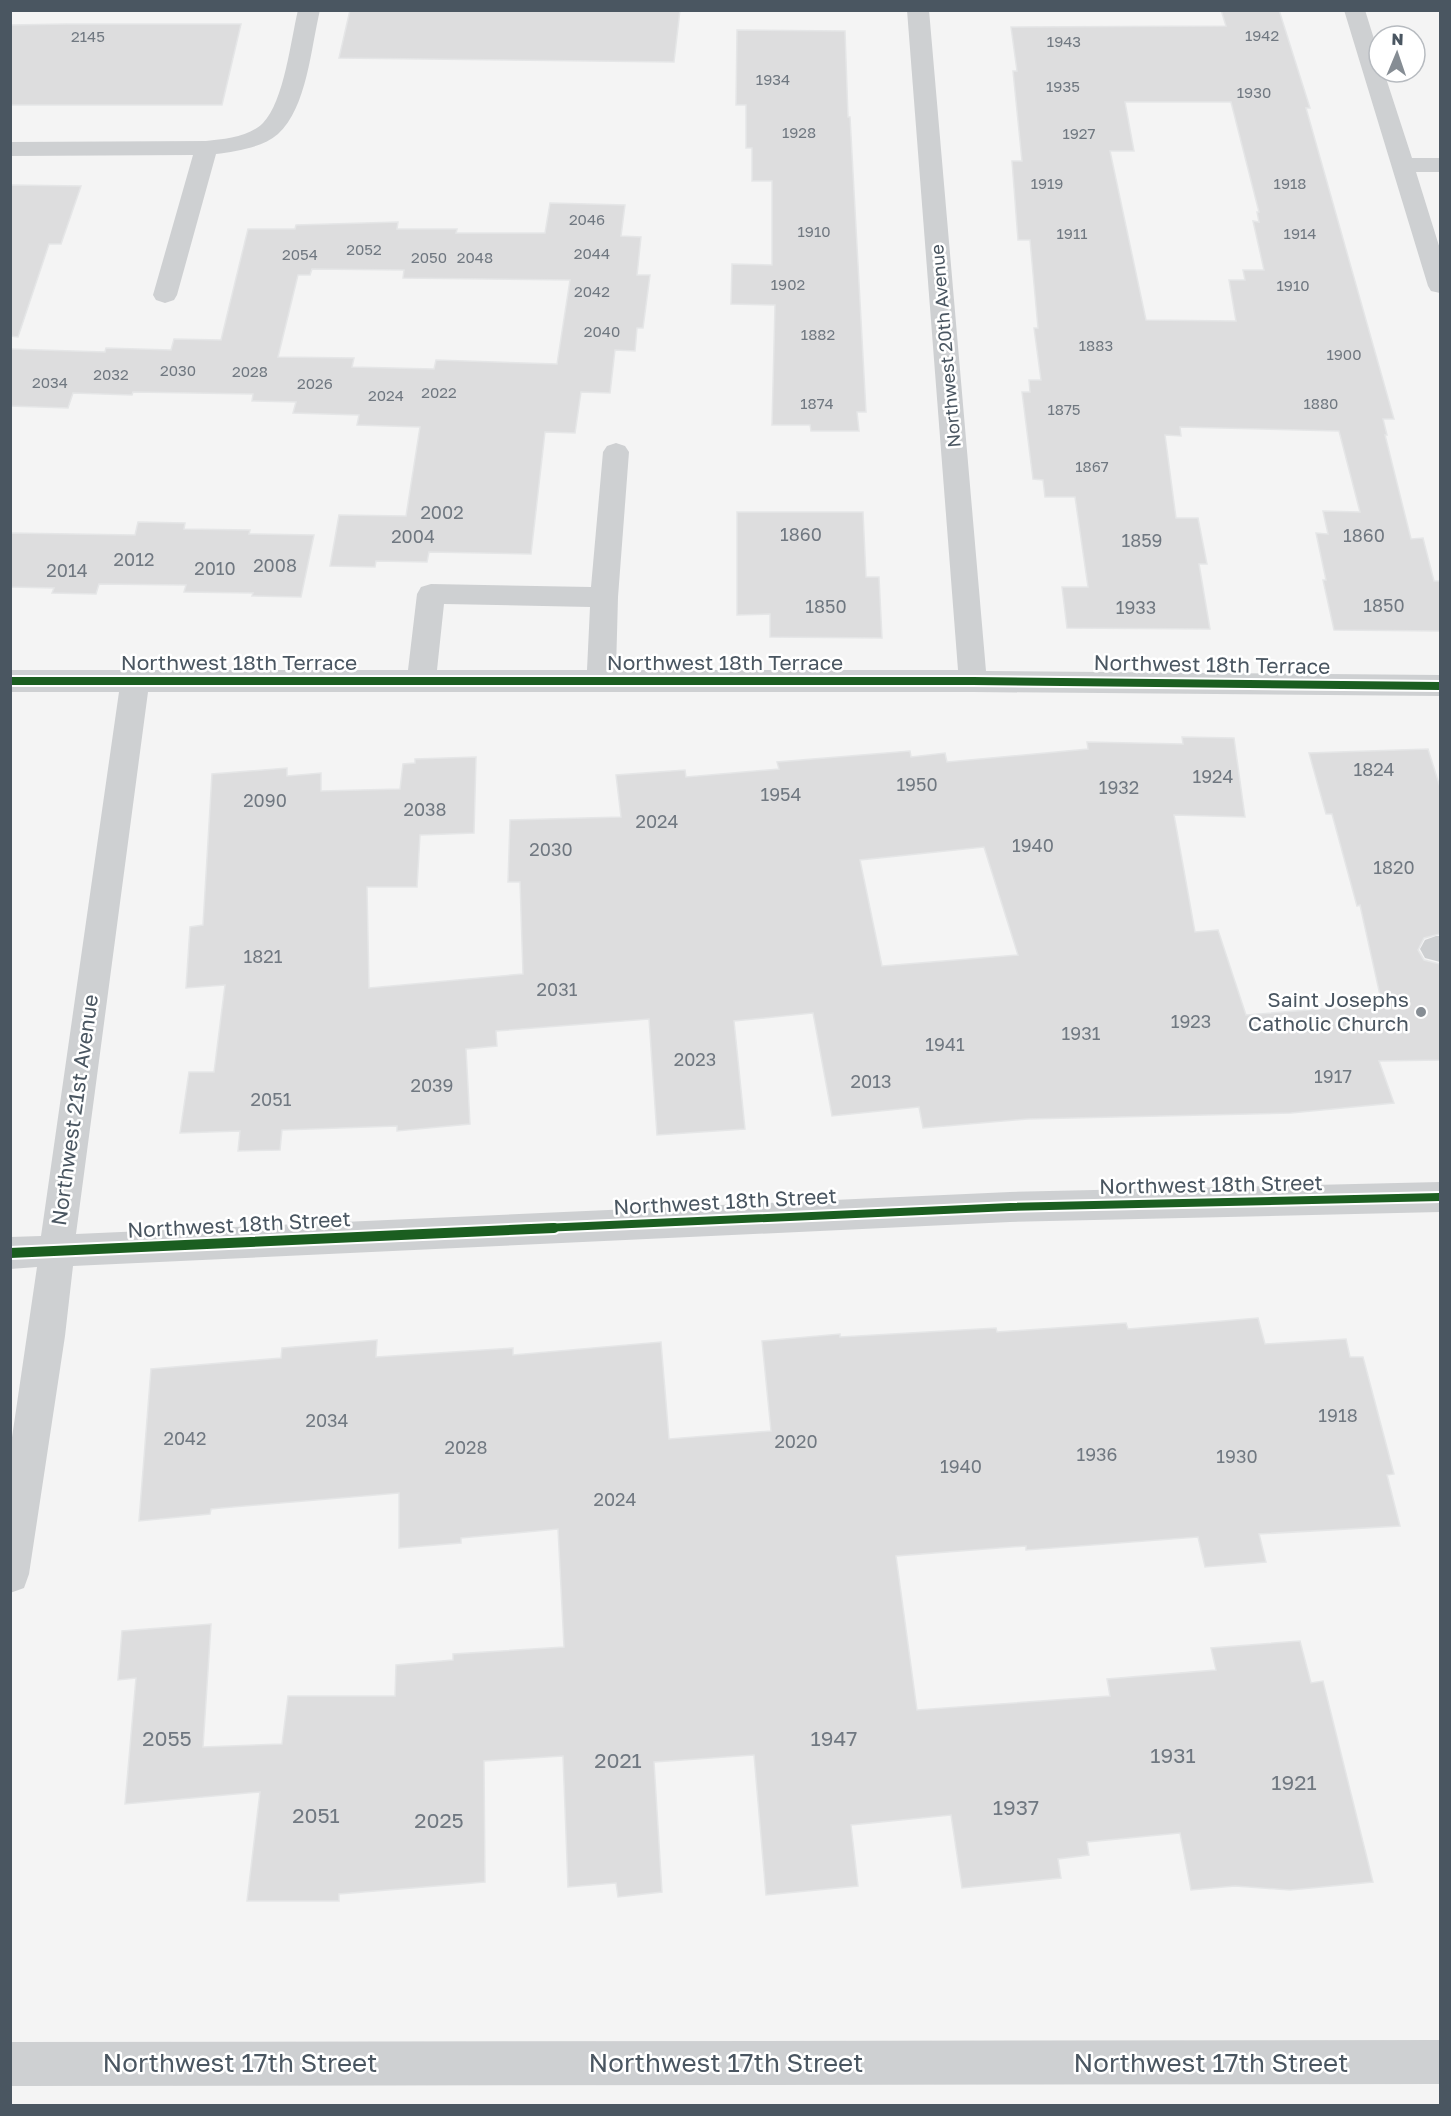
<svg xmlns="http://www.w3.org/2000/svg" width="1451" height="2116" font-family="'Golos Text',sans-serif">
<rect width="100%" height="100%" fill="#f4f4f4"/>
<!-- building -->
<g fill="#ddddde" stroke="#e5e6e7" stroke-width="1.5" fill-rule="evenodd">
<path d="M350,10H680L674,62L339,58Z"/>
<path d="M1221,10H1279L1310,108H1306L1394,419H1383L1387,435H1385L1411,539L1423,538L1434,581H1440V631L1334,630L1323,580H1326L1316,533L1328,534L1323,511L1360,512L1339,431L1180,427L1181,436L1165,435L1176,518H1198L1207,564H1199L1210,629L1067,628L1062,587H1088L1075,497H1045L1043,480L1033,479L1022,392H1030L1029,380H1041L1034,328H1038L1030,240H1018L1012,161H1022L1013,71H1017L1011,27L1226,26ZM1125,102H1231L1259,212H1257L1259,222L1253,221L1264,270H1243L1245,280H1229L1236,321L1146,320L1110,151H1134Z"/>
<path d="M67,24H241L222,105H10V25Z"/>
<path d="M737,30L845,31L848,117H850L866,412H857L859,431H811L810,425H772L775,305L731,304L732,264L772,265V181H752V148H746V105H736Z"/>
<path d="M10,185L81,186L61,244H49L18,337L10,336Z"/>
<path d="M550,203L625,205L621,236L641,237L637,275H650L643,328H637L635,351L615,350L610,393L581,392L575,433L545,432L531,554L429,552L427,562L376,561L375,567L330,566L339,515L406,516L420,427L357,425L359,415L293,413L296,402L252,401L253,394L133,392L132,395L73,393L68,408L10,406V349L105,352L106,348L171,350L174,339L221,340L248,229H295L296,225L398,222L397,229H457L456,233H545ZM312,269L404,270L403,278L570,280L557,364L436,360L434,369L352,367L354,358L278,357L298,275H310Z"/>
<path d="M737,512H863L866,577H879L882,638L770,637V614L737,615Z"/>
<path d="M138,522L185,523L184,529L250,530L249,534L314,535L301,597L252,596L253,593L184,592L186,585L99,584L96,594L52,593L54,588L10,587V533L135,535Z"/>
<path d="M1182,737L1234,738L1245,817L1174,815L1195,932L1218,930L1246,1015L1382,1004L1360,905L1357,906L1332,814H1326L1309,753L1428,749L1440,787V934L1424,938L1418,950L1424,960L1440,964V1060L1379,1061L1394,1103L1291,1113L1027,1119L923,1128L919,1107L832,1116L813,1013L734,1021L745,1129L657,1135L649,1019L496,1031L497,1046L466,1049L470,1124L397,1131V1126L282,1130L280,1150L238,1151L240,1131L180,1133L189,1072H214L225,985L186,988L190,927L203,925L212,774L287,768V776L321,773V791L400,789L403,764L415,763V759L476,757L474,833L420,835L417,887H367L369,988L523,974L520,882H508L510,820L621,817L616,775L685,770L686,777L779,769L777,762L910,751L911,757L945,753L947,762L1088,749L1087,742L1183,744ZM984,847L1018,955L882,966L860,860Z"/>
<path d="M1258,1318L1265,1344L1346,1339L1350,1357H1363L1394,1474L1387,1475L1400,1526L1259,1534L1266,1562L1205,1567L1198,1537L1026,1550V1546L896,1556L917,1710L1110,1696L1107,1679L1216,1670L1211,1648L1300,1641L1311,1683L1323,1681L1373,1882L1290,1890L1235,1886L1191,1890L1180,1833L1087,1842L1089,1855L1058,1859L1061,1878L962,1888L951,1815L851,1825L858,1886L766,1895L754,1755L654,1762L662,1892L618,1897L616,1883L568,1887L563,1756L484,1761L485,1882L339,1894V1901H247L260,1792L125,1804L136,1678L118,1680L122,1631L211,1624L203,1747L282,1744L288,1696H395L396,1665L453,1660V1654L564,1647L558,1529L461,1538V1543L399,1548V1493L221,1508L211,1509L210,1514L139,1521L151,1369L281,1358L282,1348L377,1340L376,1357L513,1348V1355L661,1342L669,1439L771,1431L762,1341L840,1334V1337L996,1328L997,1332L1126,1323L1128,1329Z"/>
</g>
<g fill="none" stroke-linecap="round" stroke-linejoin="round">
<!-- minor -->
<g fill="#ced0d2" fill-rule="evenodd">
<path d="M298,10H320C311,47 307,108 278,134C262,148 236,151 216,154L177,295L174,300L165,303L156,300L153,295L193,155L10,156V142L206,141C225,139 249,137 263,123C284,102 291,39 298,10Z"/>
<path d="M907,10H929L986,671L1440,675V696L973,692H148L76,1234L1010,1192L1440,1182V1212L1010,1222L73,1266L65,1336L29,1574L24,1588L10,1593V1451L37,1267L10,1269V1237L41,1236L119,692H10V670H408L417,594L421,587L431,584L591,587L603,452L607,446L616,443L625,446L629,452L618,597L616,670H958ZM444,604L590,607L587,670H437Z"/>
<path d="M1344,10H1365L1379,55V72H1384L1412,158H1440V172H1416L1440,249V293L1431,291L1428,286Z"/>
<path d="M1436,936H1440V962L1425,958L1420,949L1425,940Z"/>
<path d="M1440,2040V2084L10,2086V2042Z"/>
</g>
<!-- cycleway-far1 casing -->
<g stroke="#fff" stroke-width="12">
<g id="cycleway-far1">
<path d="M10,681H973L1440,686"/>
<path d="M521,1229L1010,1207L1440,1197"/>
</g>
</g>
<!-- cycleway casing -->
<g stroke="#fff" stroke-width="14">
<path id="cycleway" d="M10,1253L554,1228"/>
</g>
<!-- cycleway-far1 -->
<use href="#cycleway-far1" stroke="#1b5e20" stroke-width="8"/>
<!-- cycleway -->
<use href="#cycleway" stroke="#1b5e20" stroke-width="10"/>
</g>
<!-- markers -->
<circle fill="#868d94" stroke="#fff" stroke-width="2" cx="1421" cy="1012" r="6"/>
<g text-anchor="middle" stroke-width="5" stroke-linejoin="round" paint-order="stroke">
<!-- far-number labels -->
<g font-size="15" fill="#707881">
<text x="1262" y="41">1942</text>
<text x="88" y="42">2145</text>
<text x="1064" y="47">1943</text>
<text x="773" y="85">1934</text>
<text x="1063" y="92">1935</text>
<text x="1254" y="98">1930</text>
<text x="799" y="138">1928</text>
<text x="1079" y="139">1927</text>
<text x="1047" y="189">1919</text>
<text x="1290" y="189">1918</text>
<text x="587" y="225">2046</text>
<text x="814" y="237">1910</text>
<text x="1072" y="239">1911</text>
<text x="1300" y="239">1914</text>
<text x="364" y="255">2052</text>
<text x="592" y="259">2044</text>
<text x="300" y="260">2054</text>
<text x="429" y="263">2050</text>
<text x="475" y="263">2048</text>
<text x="788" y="290">1902</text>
<text x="1293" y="291">1910</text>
<text x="592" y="297">2042</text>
<text x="602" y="337">2040</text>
<text x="818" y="340">1882</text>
<text x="1096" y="351">1883</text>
<text x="1344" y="360">1900</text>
<text x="178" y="376">2030</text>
<text x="250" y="377">2028</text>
<text x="111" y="380">2032</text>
<text x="50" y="388">2034</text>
<text x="315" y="389">2026</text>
<text x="439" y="398">2022</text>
<text x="386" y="401">2024</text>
<text x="817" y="409">1874</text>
<text x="1321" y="409">1880</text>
<text x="1064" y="415">1875</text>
<text x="1092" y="472">1867</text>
</g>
<!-- far-street labels -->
<g font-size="18" fill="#4a5661" stroke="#fff">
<text transform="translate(946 346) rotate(-95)" y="6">Northwest 20th Avenue</text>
</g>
<!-- number labels -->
<g font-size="18" fill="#707881">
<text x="442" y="519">2002</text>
<text x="801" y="541">1860</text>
<text x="1364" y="542">1860</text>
<text x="413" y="543">2004</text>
<text x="1142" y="547">1859</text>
<text x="134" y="566">2012</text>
<text x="275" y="572">2008</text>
<text x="215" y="575">2010</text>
<text x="67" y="577">2014</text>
<text x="1384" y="612">1850</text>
<text x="826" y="613">1850</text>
<text x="1136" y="614">1933</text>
<text x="1374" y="776">1824</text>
<text x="1213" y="783">1924</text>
<text x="917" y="791">1950</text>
<text x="1119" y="794">1932</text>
<text x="781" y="801">1954</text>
<text x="265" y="807">2090</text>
<text x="425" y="816">2038</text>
<text x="657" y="828">2024</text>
<text x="1033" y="852">1940</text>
<text x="551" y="856">2030</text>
<text x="1394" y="874">1820</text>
<text x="263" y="963">1821</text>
<text x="557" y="996">2031</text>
<text x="1191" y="1028">1923</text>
<text x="1081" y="1040">1931</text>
<text x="945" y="1051">1941</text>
<text x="695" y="1066">2023</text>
<text x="1333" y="1083">1917</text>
<text x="871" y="1088">2013</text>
<text x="432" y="1092">2039</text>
<text x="271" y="1106">2051</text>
<text x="1338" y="1422">1918</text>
<text x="327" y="1427">2034</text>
<text x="185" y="1445">2042</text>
<text x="796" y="1448">2020</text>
<text x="466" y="1454">2028</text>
<text x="1097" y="1461">1936</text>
<text x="1237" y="1463">1930</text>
<text x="961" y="1473">1940</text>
<text x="615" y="1506">2024</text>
</g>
<!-- street labels -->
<g font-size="21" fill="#4a5661" stroke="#fff">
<text x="239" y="670">Northwest 18th Terrace</text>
<text x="725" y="670">Northwest 18th Terrace</text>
<text transform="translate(1212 665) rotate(1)" y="7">Northwest 18th Terrace</text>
<text transform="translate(75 1110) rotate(-82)" y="7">Northwest 21st Avenue</text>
<text transform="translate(1211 1185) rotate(-1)" y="7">Northwest 18th Street</text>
<text transform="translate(725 1202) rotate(-3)" y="7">Northwest 18th Street</text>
<text transform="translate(239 1225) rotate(-3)" y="7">Northwest 18th Street</text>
</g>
<!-- poi labels -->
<g font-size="21" fill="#4a5661" stroke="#fff" text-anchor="end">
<text x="1409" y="1007">Saint Josephs<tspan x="1409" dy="24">Catholic Church</tspan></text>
</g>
<!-- near-number labels -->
<g font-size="21" fill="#707881">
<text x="167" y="1746">2055</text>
<text x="834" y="1746">1947</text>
<text x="1173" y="1763">1931</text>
<text x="618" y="1768">2021</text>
<text x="1294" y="1790">1921</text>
<text x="1016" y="1815">1937</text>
<text x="316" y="1823">2051</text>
<text x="439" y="1828">2025</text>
</g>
<!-- near-street labels -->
<g font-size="26" fill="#4a5661" stroke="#fff">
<text x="240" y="2072">Northwest 17th Street</text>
<text x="726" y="2072">Northwest 17th Street</text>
<text x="1211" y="2072">Northwest 17th Street</text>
</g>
</g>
<!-- border -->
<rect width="1451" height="2116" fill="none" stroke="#4a5661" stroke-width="24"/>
<!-- north arrow -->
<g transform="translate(1397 54) rotate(2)"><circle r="28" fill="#ffffff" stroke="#b7bbc0" stroke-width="1.5"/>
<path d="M0-4.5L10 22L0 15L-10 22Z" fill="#868d94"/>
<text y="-9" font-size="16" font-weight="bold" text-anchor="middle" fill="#4a5661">N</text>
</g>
</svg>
